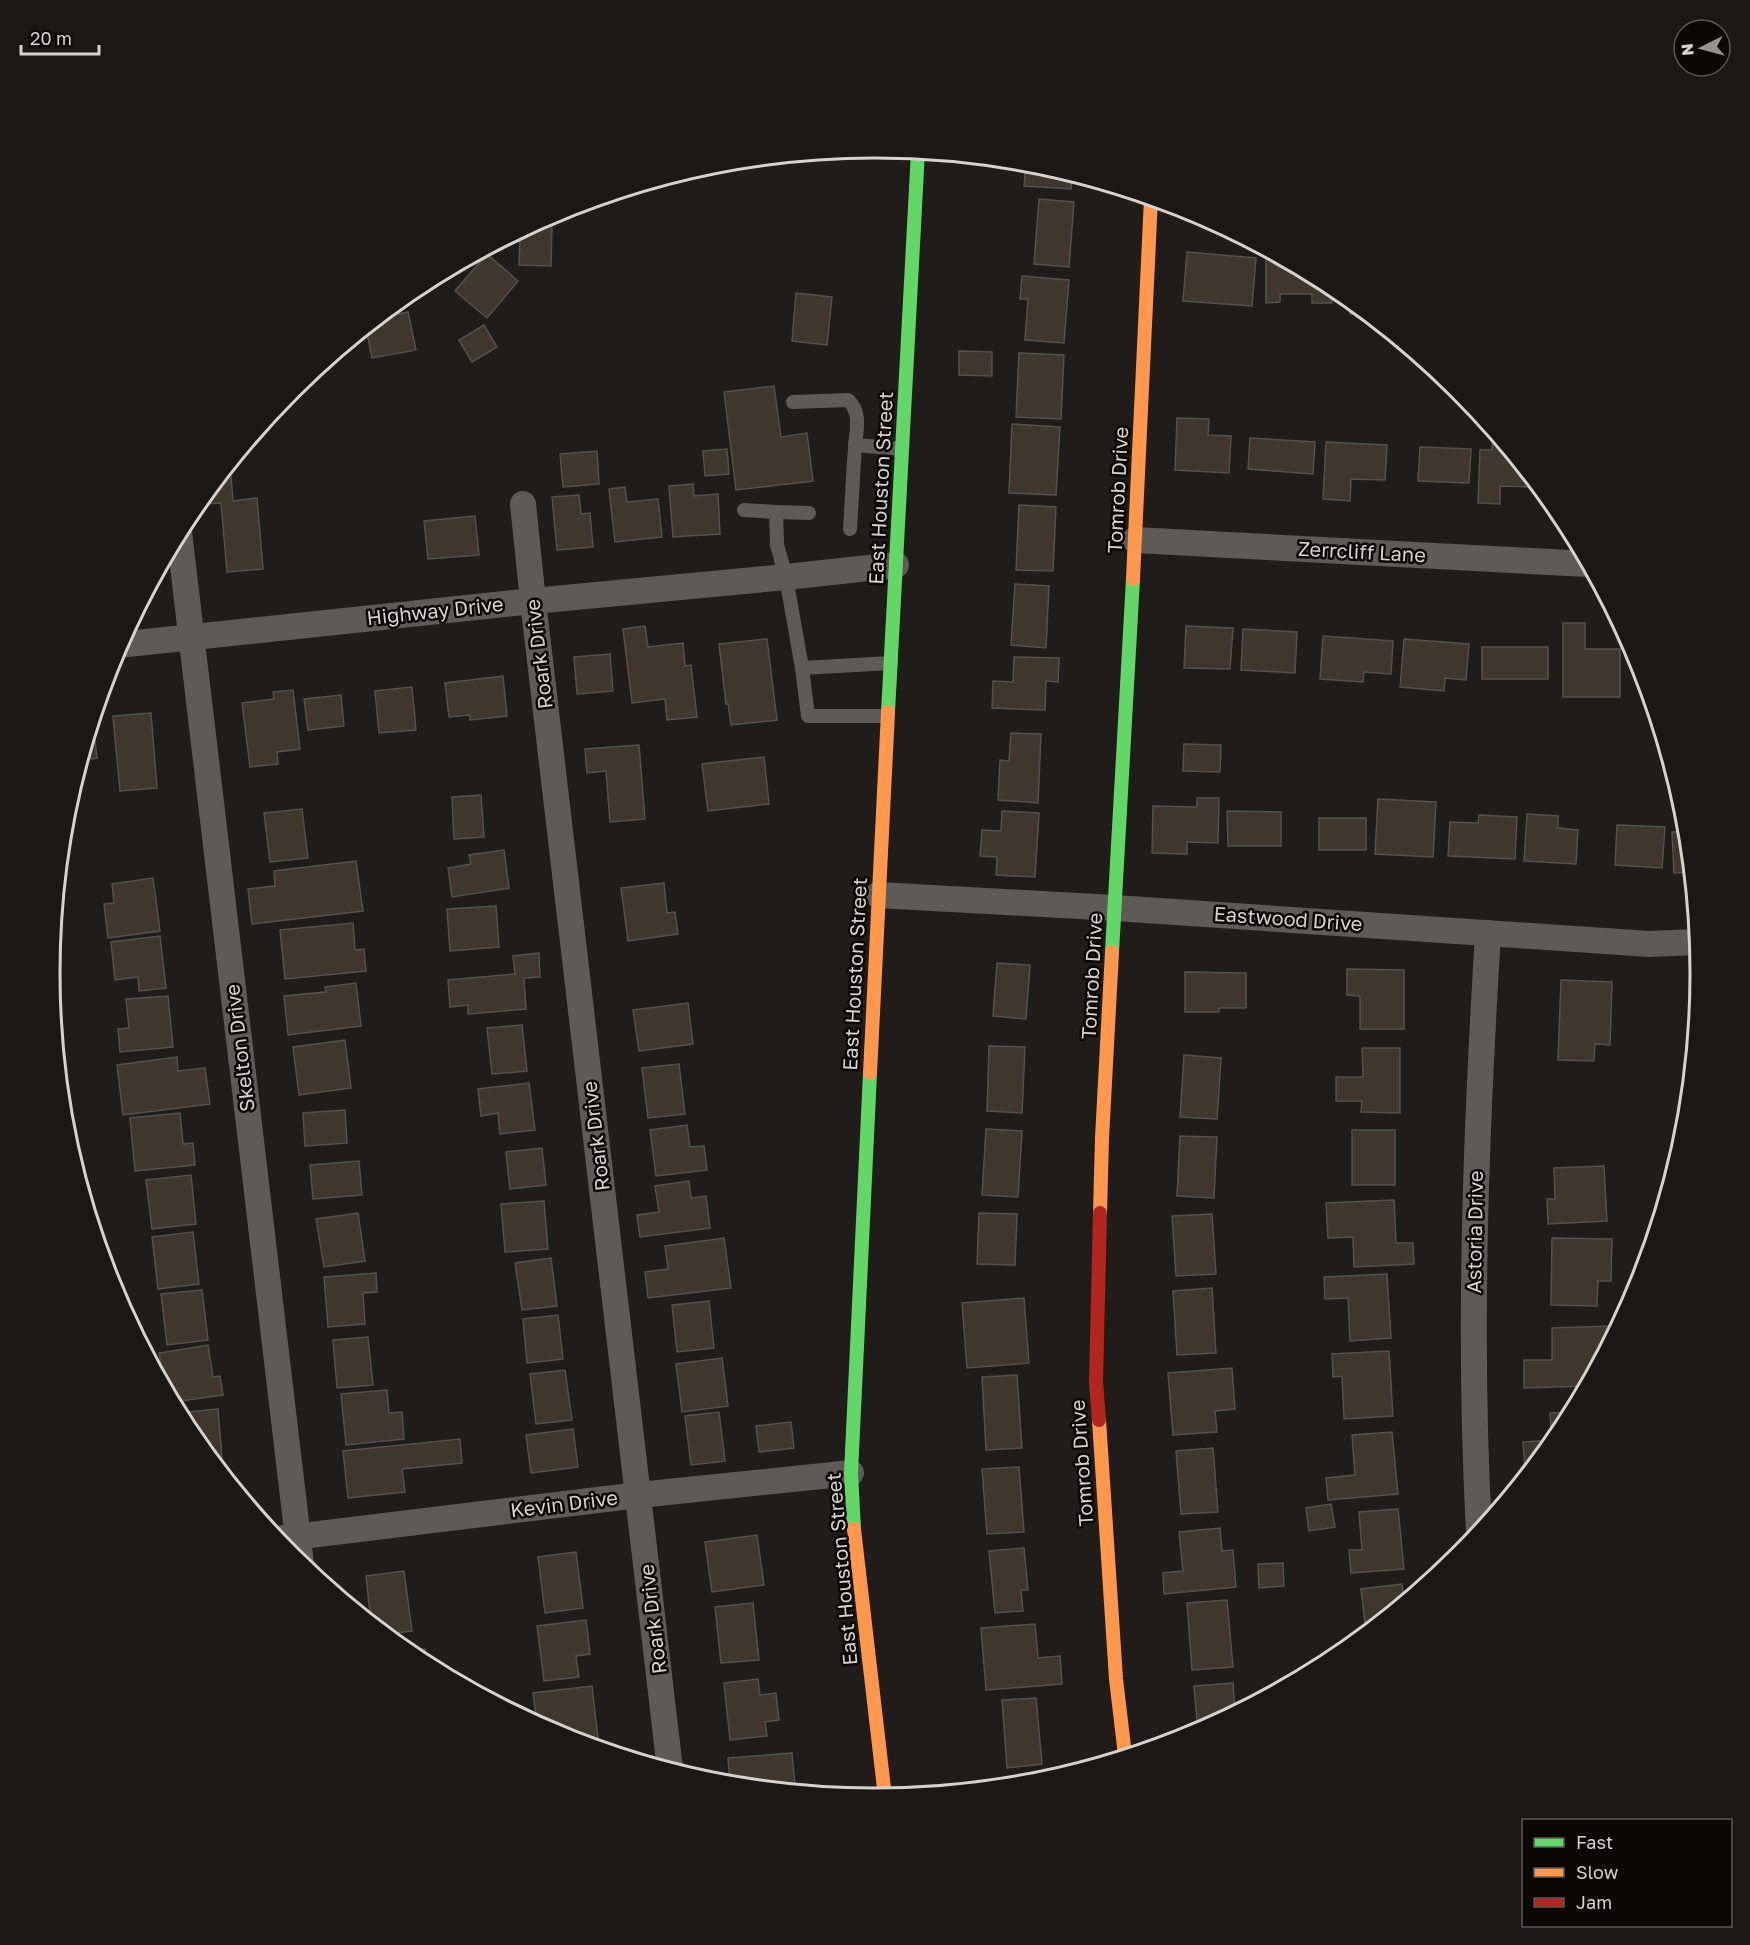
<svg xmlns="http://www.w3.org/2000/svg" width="1750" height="1945" font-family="'Golos Text',sans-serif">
<rect width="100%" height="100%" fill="#201c19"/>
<!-- building -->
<g fill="#3f362d" stroke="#54514e" stroke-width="1.5">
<path d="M1026,162L1036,163L1072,174L1071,189L1024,186Z"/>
<path d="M1039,199L1074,202L1069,267L1034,264Z"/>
<path d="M537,222V225L552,226L551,266L519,265L520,238L507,237Z"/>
<path d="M1187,252L1256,258L1252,306L1183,301Z"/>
<path d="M487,254L518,281L487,318L455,291Z"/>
<path d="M1282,258L1332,285V303H1312V294H1280V302L1266,303V259Z"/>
<path d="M1022,276L1069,280L1064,343L1025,340L1028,299H1020Z"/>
<path d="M796,293L832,297L827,345L792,341Z"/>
<path d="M1350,300L1367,314H1350Z"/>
<path d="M408,312L416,350L372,358L366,328L378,318Z"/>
<path d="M484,325L497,347L472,362L459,340Z"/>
<path d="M959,351L992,352V376L959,375Z"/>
<path d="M1019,353L1064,355L1061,419L1016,417Z"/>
<path d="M774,386L781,437L807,433L813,481L736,490L724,392Z"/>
<path d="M1177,418L1209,419L1208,435L1231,436L1229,473L1175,470Z"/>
<path d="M1012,424L1060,427L1056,495L1009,493Z"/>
<path d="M1493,431L1534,480L1533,487L1500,486V504L1478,503L1480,450H1492Z"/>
<path d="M1250,438L1315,442L1313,474L1248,469Z"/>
<path d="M1326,442L1387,445L1385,480L1351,479L1350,501L1323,499Z"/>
<path d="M1420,447L1471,449L1469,483L1418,481Z"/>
<path d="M727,449L729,474L705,476L703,451Z"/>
<path d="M597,451L599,484L563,487L560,454Z"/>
<path d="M231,477L233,501L257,498L263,569L227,572L221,503L206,504L205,494L218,479Z"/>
<path d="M693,484L694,496L718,494L720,534L673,537L669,486Z"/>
<path d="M625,487L627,502L658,499L662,537L615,542L609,489Z"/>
<path d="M579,495L581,514L590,513L593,547L557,550L552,497Z"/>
<path d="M1019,505L1056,507L1053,571L1016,570Z"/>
<path d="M475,516L479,555L428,559L424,521Z"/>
<path d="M1015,584L1049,586L1046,648L1011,645Z"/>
<path d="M1563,623H1585V649H1620V697H1563Z"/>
<path d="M645,626L648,647L683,643L685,666L691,665L697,717L667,720L665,699L632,703L623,629Z"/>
<path d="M1186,626L1233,628L1230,669L1184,668Z"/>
<path d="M1243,629L1297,632L1295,673L1241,670Z"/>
<path d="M1323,636L1393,641L1391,674L1364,672L1363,682L1320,679Z"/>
<path d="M767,639L777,720L731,725L728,704H726L719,644Z"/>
<path d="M1404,639L1469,644L1466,680L1445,678L1444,691L1400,687Z"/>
<rect x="1482" y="647" width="66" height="32"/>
<path d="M610,654L613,691L577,694L574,657Z"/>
<path d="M1014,657L1059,658L1058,682L1046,681L1045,710L992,708L993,681L1013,682Z"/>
<path d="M503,676L507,716L470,720V715L449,717L445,683Z"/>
<path d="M412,687L416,730L379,733L375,691Z"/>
<path d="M293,690L300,749L277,752L278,764L250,767L242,703L274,699L273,692Z"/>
<path d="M341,695L344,726L308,730L304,699Z"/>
<path d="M151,713L157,788L120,791L113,716Z"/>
<path d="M93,724L97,758L81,760L92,725Z"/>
<path d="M1011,733L1041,734L1038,803L998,800L1000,760L1009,761Z"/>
<path d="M1184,744L1221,745L1220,772L1183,771Z"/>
<path d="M639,745L645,819L610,822L606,771L587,773L585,749Z"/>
<path d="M764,757L769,804L708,811L702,764Z"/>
<path d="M481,795L484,837L454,839L452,797Z"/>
<path d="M1197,798H1219L1218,843L1187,842V854L1152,853L1153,806L1197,807Z"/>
<path d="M1378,799L1436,802L1433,857L1375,854Z"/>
<path d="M302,809L308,858L270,862L264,813Z"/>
<path d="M1002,811L1039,813L1035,877L996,875L997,857L980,856L982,830L1001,831Z"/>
<path d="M1227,811L1281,812V846H1228Z"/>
<path d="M1527,814L1558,816V828L1578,830L1576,864L1524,861Z"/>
<path d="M1479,815L1517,817L1515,859L1448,856L1450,822L1478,823Z"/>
<rect x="1319" y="818" width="47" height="32"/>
<path d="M1617,825L1665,827L1662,868L1615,865Z"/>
<path d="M1687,831L1691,872L1674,873L1672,832Z"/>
<path d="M504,850L509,888L452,897L448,868L471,864L469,855Z"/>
<path d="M356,861L363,911L252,924L248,889L275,886L274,871Z"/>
<path d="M153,878L160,931L108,938L104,904L114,903L112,884Z"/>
<path d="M664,883L667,913L675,912L678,934L628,941L621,888Z"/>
<path d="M496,906L499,947L450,951L447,909Z"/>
<path d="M353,923L355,950L364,949L366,971L285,979L280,930Z"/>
<path d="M160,936L166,988L139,991L138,977L115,980L111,942Z"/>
<path d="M539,953L540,977L524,978L526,1009L468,1014V1005L450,1007L448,980L515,974L513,956Z"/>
<path d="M997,963L1030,965L1026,1019L993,1016Z"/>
<path d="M1347,969L1404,970V1029H1360V996L1347,995Z"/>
<path d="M1185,972L1246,973V1008H1219V1012H1185Z"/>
<path d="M1561,980L1612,982L1610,1045L1595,1044L1594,1061L1558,1060Z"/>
<path d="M356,983L361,1026L288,1035L284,996L326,992L325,987Z"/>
<path d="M168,996L173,1047L120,1052L118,1029L129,1028L126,999Z"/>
<path d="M688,1003L693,1044L639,1051L633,1010Z"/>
<path d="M522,1025L527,1071L492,1074L487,1028Z"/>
<path d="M345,1040L351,1088L299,1095L293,1047Z"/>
<path d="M989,1046L1025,1047L1022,1113L987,1111Z"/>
<path d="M1362,1048H1400V1113L1361,1112L1362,1101H1336V1077H1363Z"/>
<path d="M1184,1055L1221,1058L1217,1119L1180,1117Z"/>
<path d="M177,1057L178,1071L205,1068L210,1104L123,1115L117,1065Z"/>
<path d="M679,1064L685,1114L648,1118L642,1068Z"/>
<path d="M529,1083L535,1130L500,1134L498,1113L481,1116L478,1089Z"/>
<path d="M345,1110L347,1143L305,1146L303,1113Z"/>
<path d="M180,1113L183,1144L193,1143L195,1165L135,1171L130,1118Z"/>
<path d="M687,1125L690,1147L704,1146L707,1170L656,1176L650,1130Z"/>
<path d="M986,1129L1022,1131L1018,1197L982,1195Z"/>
<rect x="1352" y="1130" width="43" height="55"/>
<path d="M1180,1136L1217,1137L1214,1198L1177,1196Z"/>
<path d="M542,1148L546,1185L510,1189L506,1152Z"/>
<path d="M359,1161L362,1195L313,1199L310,1165Z"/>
<path d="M1604,1166L1607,1221L1548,1224L1547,1199H1555L1554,1168Z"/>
<path d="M191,1175L196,1224L152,1229L146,1180Z"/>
<path d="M689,1181L691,1198L706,1196L710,1228L640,1237L637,1215L659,1212L655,1186Z"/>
<path d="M1394,1200L1396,1243H1413L1414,1264L1354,1267L1353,1237L1328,1238L1326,1203Z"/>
<path d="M544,1201L548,1249L505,1252L501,1204Z"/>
<path d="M358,1213L365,1261L324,1267L316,1219Z"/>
<path d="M979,1213L1017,1214L1015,1265L977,1264Z"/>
<path d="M1212,1214L1216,1274L1176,1276L1172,1216Z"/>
<path d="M193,1232L199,1284L158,1289L152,1237Z"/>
<path d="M724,1238L731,1288L648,1298L645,1272L668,1269L665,1246Z"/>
<path d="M1552,1238L1612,1239L1611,1281H1598L1597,1306L1551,1305Z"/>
<path d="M551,1258L557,1306L522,1310L515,1263Z"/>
<path d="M376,1273L377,1292L363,1293L365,1324L328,1327L324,1277Z"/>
<path d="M1387,1274L1391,1338L1350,1341L1348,1298L1325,1299L1324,1277Z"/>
<path d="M1212,1288L1216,1353L1177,1355L1173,1291Z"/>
<path d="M202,1290L208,1340L167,1345L161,1294Z"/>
<path d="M1024,1298L1029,1363L967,1368L962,1303Z"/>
<path d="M709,1301L714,1348L677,1352L672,1305Z"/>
<path d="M558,1315L563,1359L527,1363L523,1319Z"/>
<path d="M1614,1326V1333L1585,1386L1524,1388V1360H1552V1328Z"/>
<path d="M368,1337L373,1385L337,1388L333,1340Z"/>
<path d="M208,1345L213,1377L220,1376L223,1395L173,1402L160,1378L163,1377L159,1353Z"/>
<path d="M1389,1351L1393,1416L1344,1419L1342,1376L1333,1377L1332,1354Z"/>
<path d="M722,1358L728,1406L682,1412L676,1364Z"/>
<path d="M1232,1368L1235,1409L1215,1411L1217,1432L1173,1435L1168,1373Z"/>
<path d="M565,1370L572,1420L536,1424L530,1374Z"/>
<path d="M1017,1375L1022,1448L986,1450L982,1377Z"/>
<path d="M387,1390L389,1413L402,1412L404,1439L346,1445L341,1394Z"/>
<path d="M218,1409L222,1458L211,1459L188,1431L179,1413Z"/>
<path d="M719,1412L725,1461L691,1465L685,1416Z"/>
<path d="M1572,1412L1561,1431L1530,1469H1525L1523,1442L1552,1440L1550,1413Z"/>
<path d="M791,1422L794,1448L759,1452L756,1426Z"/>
<path d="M573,1429L578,1467L531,1473L526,1435Z"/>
<path d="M1392,1432L1398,1494L1328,1500L1326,1478L1355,1475L1352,1435Z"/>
<path d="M460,1439L462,1463L402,1469L405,1492L348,1498L343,1451Z"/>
<path d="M1213,1448L1218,1512L1181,1514L1176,1451Z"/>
<path d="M1019,1467L1024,1532L987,1534L982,1469Z"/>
<path d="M1331,1504L1335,1527L1309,1531L1306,1508Z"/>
<path d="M1398,1509L1404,1569L1351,1573L1349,1550H1362L1359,1512Z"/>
<path d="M1220,1528L1222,1551L1233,1550L1236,1587L1164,1594L1163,1573L1183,1571L1179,1532Z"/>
<path d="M757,1535L764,1585L712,1592L705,1542Z"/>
<path d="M1024,1548L1028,1590H1021L1023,1611L995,1613L989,1551Z"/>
<path d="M576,1552L583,1608L545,1613L538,1557Z"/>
<path d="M1283,1563L1284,1586L1259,1588L1258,1564Z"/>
<path d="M404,1571L412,1631L386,1634L371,1622L366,1576Z"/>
<path d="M1402,1584L1404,1601L1366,1632L1361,1589Z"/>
<path d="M1227,1600L1233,1667L1192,1670L1187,1603Z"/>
<path d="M753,1603L759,1660L721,1663L715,1607Z"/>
<path d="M586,1620L590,1654L576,1656L579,1677L544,1681L537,1626Z"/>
<path d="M1035,1624L1038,1658L1060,1656L1062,1684L986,1690L981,1628Z"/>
<path d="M425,1649L427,1664L407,1651Z"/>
<path d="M758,1679L760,1695L776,1693L779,1720L765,1722L767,1736L730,1740L724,1683Z"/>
<path d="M1233,1683L1235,1711L1198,1732L1194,1686Z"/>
<path d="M592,1686L599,1747L559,1735L537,1723L533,1693Z"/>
<path d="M1036,1698L1042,1764L1007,1768L1002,1700Z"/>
<path d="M792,1753L795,1786H786V1789L730,1784L728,1758Z"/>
</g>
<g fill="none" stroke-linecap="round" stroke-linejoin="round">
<!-- lane -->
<g stroke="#5d5a58" stroke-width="14">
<path d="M793,402L848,400C861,412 857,428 855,445L902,449"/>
<path d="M744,510L776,512"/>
<path d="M809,513L776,512L777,545L786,577L802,668L891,663"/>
<path d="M850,529L855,445"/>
<path d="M802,668L808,716H887"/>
</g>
<!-- street -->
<g stroke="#5d5a58" stroke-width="26">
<path d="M523,504L533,601L670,1769"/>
<path d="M179,532L301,1564"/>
<path d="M1135,540L1588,564"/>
<path d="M118,645L533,601L786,577L896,565"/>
<path d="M878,895L1115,908L1649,944L1697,942"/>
<path d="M1479,1531C1468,1331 1476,1132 1488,933"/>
<path d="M277,1539L639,1495L851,1473"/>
</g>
<!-- fast -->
<g stroke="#63d668" stroke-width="14">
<path d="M888,712L918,151"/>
<path d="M1112,952L1133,579"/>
<path d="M854,1529L851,1473L870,1073"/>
</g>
<!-- slow -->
<g stroke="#ff974d" stroke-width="14">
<path d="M1133,579L1151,198"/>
<path d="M870,1073L888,712"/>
<path d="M1100,1213L1102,1138L1112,952"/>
<path d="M1099,1420L1116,1679L1125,1755"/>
<path d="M854,1529L885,1797"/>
</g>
<!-- jam -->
<path stroke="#b3261e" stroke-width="14" d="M1099,1420L1096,1382L1100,1213"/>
</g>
<g text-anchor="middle" stroke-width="5" stroke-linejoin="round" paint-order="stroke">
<!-- street labels -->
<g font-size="20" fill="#d6d2ce" stroke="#0a0705">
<text transform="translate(881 488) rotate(-87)" y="7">East Houston Street</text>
<text transform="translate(1118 490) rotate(-87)" y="7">Tomrob Drive</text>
<text transform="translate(1362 552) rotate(3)" y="7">Zerrcliff Lane</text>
<text transform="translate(435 611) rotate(-6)" y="7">Highway Drive</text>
<text transform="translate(539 654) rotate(-97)" y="7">Roark Drive</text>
<text transform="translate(1288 919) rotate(4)" y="7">Eastwood Drive</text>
<text transform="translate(855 974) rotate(-87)" y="7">East Houston Street</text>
<text transform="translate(1092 976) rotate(-87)" y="7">Tomrob Drive</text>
<text transform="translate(240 1048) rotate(-97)" y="7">Skelton Drive</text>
<text transform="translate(596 1136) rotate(-97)" y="7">Roark Drive</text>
<text transform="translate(1475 1232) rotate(-89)" y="7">Astoria Drive</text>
<text transform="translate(1082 1463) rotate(-94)" y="7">Tomrob Drive</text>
<text transform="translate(564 1504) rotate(-7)" y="7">Kevin Drive</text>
<text transform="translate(842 1569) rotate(-95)" y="7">East Houston Street</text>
<text transform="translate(653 1619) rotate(-97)" y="7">Roark Drive</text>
</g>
</g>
<!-- crop -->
<path d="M0 0H1750V1945H0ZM60 973a815 815 0 1 1 1630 0a815 815 0 1 1-1630 0Z" fill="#1a1715" fill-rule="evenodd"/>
<path fill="none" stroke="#d6d2ce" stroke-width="3" d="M60 973a815 815 0 1 1 1630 0a815 815 0 1 1-1630 0Z"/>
<!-- legend -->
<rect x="1522" y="1819" width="210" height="108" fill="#0a0705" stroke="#5c5855" stroke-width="1.5"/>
<rect x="1534" y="1838" width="30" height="9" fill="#63d668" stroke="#5c5855" stroke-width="1.5"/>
<text x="1576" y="1849" font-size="18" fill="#d6d2ce">Fast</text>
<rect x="1534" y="1868" width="30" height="9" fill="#ff974d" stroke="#5c5855" stroke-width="1.5"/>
<text x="1576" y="1879" font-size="18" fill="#d6d2ce">Slow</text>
<rect x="1534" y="1898" width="30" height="9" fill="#b3261e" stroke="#5c5855" stroke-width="1.5"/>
<text x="1576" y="1909" font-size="18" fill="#d6d2ce">Jam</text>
<!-- north arrow -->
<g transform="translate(1702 48) rotate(264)"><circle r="28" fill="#0a0705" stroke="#5c5855" stroke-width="1.5"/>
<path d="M0-4.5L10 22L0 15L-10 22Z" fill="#96928f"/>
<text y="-9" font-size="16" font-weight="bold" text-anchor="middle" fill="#d6d2ce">N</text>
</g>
<!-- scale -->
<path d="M21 45v9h78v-9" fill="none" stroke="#d6d2ce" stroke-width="3"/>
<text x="30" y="45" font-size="18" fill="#d6d2ce" stroke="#0a0705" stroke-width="4.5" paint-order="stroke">20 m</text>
</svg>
